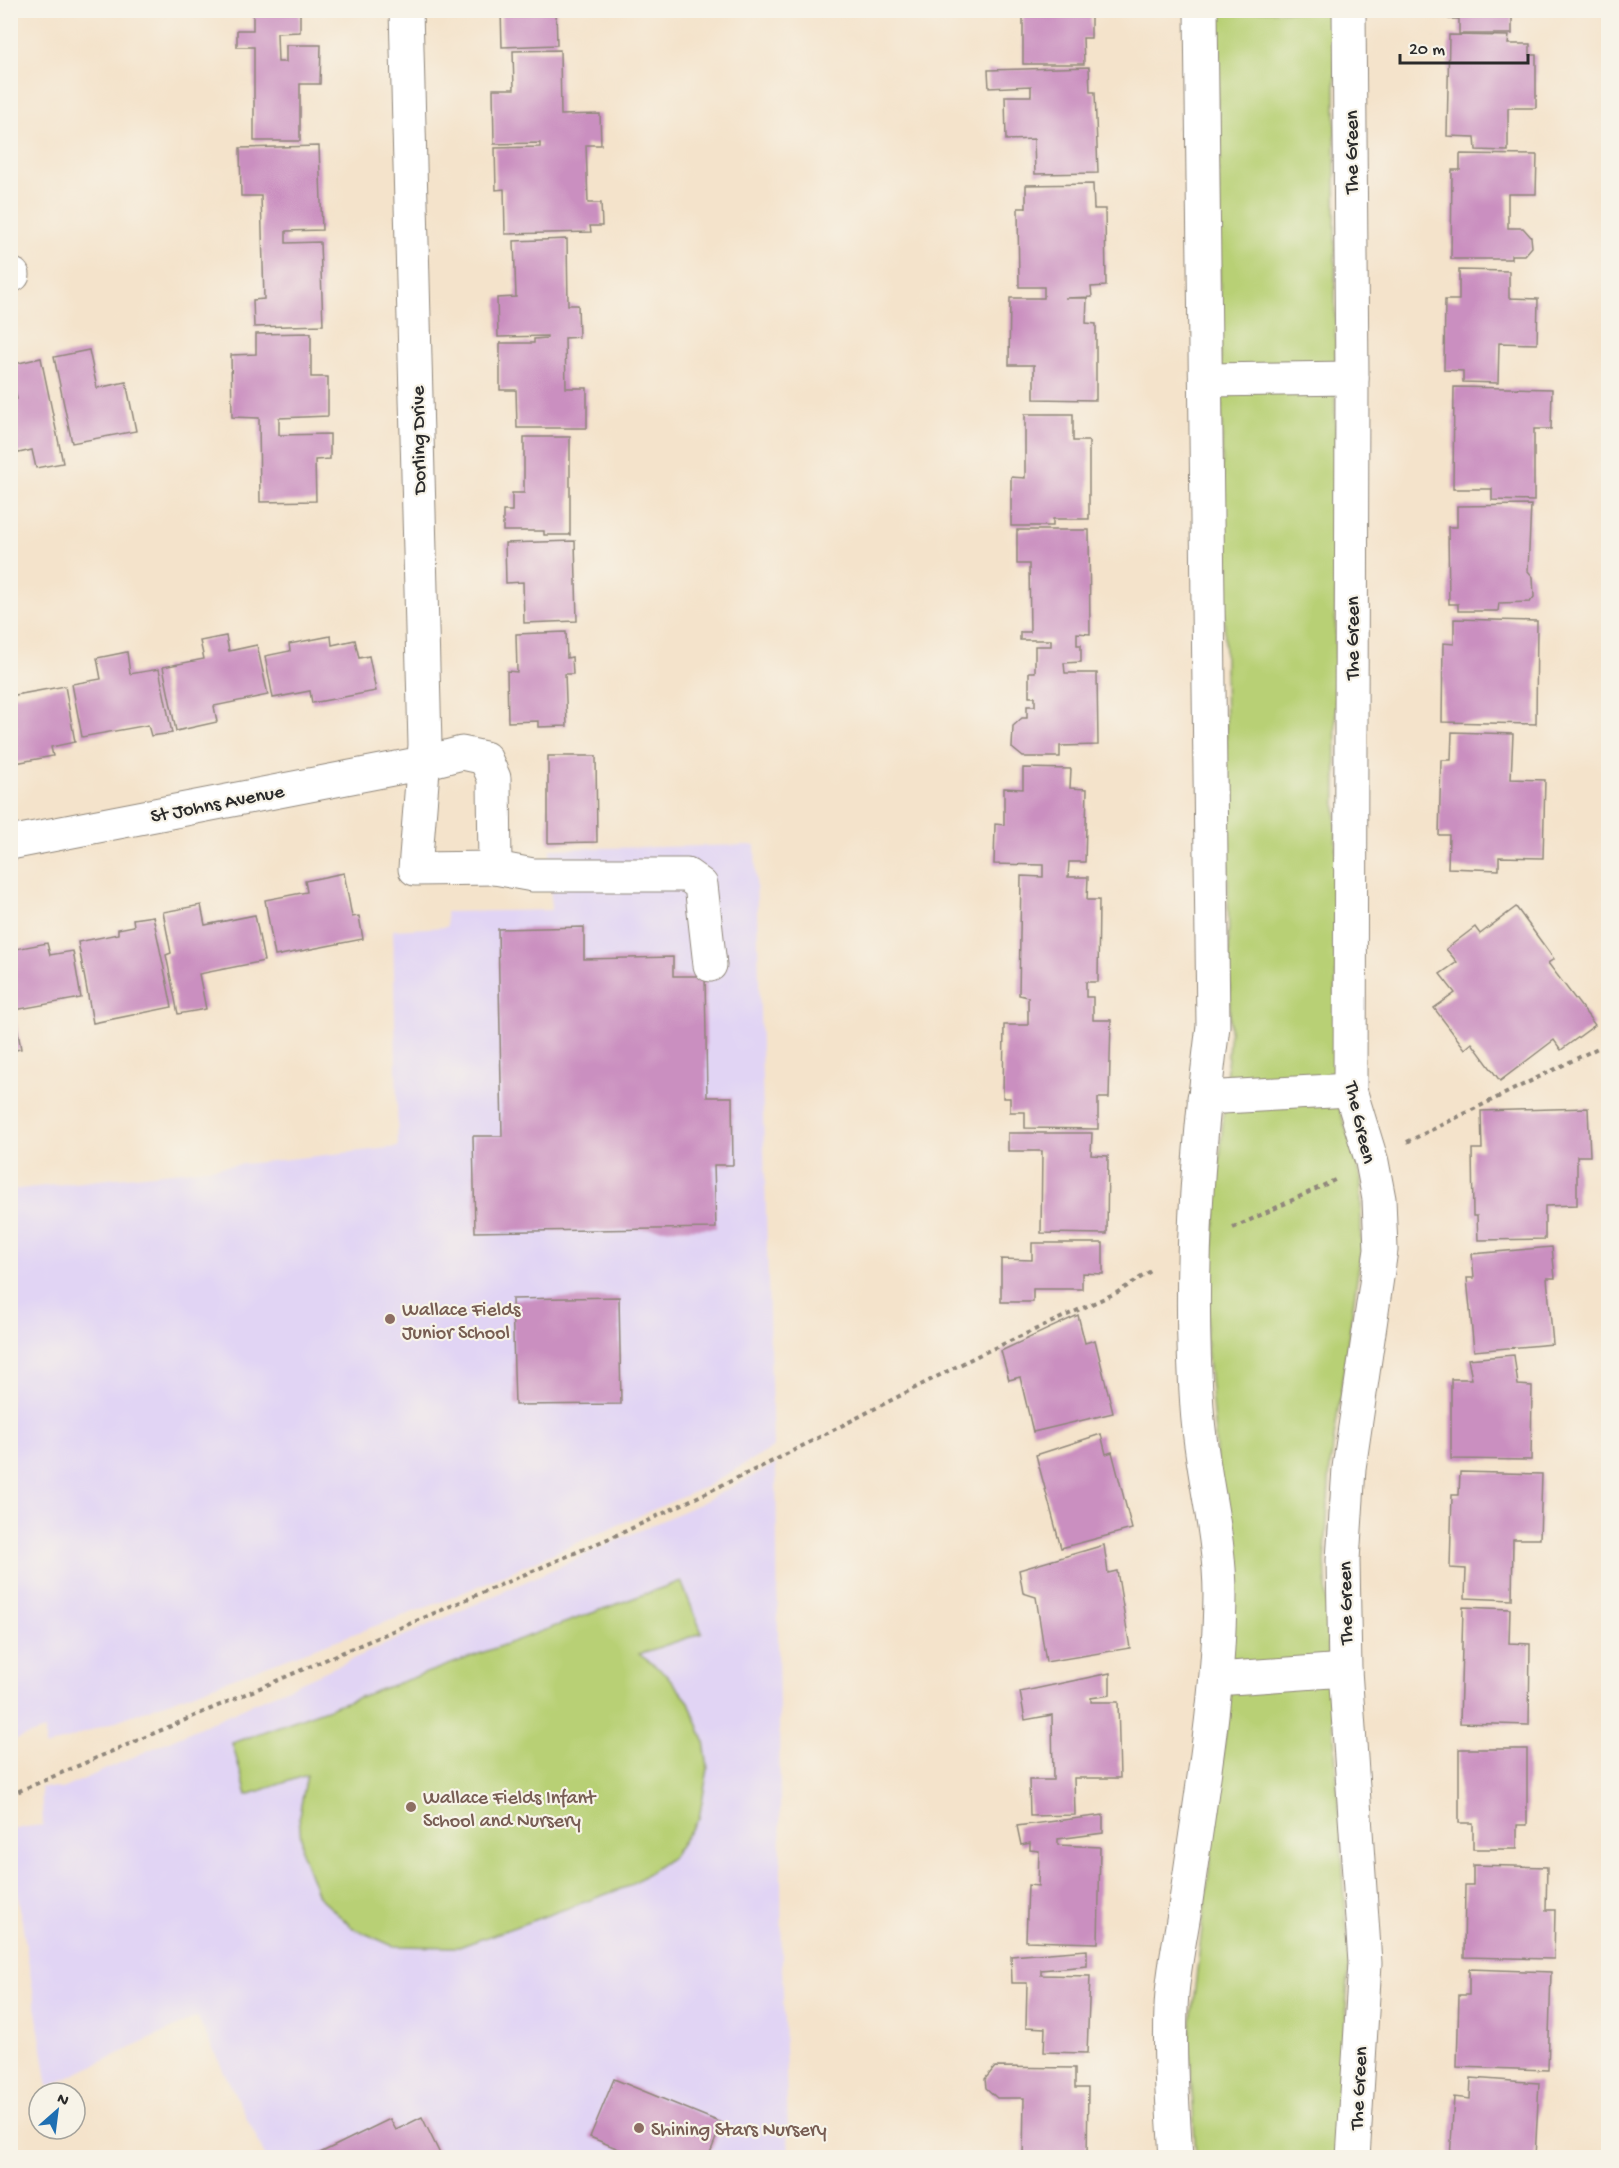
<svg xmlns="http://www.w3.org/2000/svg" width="1619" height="2168" font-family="'Gochi Hand',sans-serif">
<rect width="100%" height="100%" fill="#f7f3e8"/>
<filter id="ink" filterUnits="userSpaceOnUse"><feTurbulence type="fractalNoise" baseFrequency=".0167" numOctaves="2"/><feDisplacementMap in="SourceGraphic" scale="12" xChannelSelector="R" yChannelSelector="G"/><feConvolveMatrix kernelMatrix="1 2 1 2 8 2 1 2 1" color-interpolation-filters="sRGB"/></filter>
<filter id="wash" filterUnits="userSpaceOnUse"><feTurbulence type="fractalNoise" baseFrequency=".008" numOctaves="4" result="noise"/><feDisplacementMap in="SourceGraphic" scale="24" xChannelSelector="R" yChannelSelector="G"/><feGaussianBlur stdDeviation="1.35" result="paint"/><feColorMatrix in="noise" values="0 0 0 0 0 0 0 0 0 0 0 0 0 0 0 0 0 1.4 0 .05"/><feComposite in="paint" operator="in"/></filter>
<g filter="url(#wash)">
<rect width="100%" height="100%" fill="#f4e3cb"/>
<!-- built -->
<g fill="#e1d4f4">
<path d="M755,845L773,1448L705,1487L446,1600L45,1747V1730L11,1741L10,1190L398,1147L393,930L447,927L446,912L551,910L550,849Z"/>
<path d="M776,1464L782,1964L789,2157H266L197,2017L48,2087L11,1851L10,1829L43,1825L41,1787L62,1789L699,1504Z"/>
</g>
<!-- green -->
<g fill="#b8d075" stroke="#727e50" stroke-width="1.5">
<path d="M1216,11H1335L1336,1098L1361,1177V1251L1330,1466L1325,1555L1328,1644L1349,1961L1337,2157L1196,2158L1189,2038L1227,1718L1215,1435L1206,1337L1230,1029Z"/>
<path d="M681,1581L702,1633L639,1654L666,1674L689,1702L704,1741L708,1769L699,1818L672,1857L629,1886L459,1947L393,1946L353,1928L318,1896L302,1854L299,1815L307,1775L247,1795L232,1743Z"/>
</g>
<g id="blocks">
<!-- building -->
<g fill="#ca8fc0">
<path d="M253,10H300V32L277,33L278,62H286V45H321L320,84H300V141H254V47H237V30H253Z"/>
<path d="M501,10H556L557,45L502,47Z"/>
<path d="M1023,10H1091V38H1083L1084,64H1023Z"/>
<path d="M1449,10H1512V34H1459V19H1449Z"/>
<path d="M1449,35L1509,36L1508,44H1530V55H1536V108H1508V151L1476,150L1475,137L1447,136Z"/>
<path d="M560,50L561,115L600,114L601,145H586L588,203H601L602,226H590L591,232L505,234L504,189L496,190L495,148L540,147V143L494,144L493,89H514L513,51Z"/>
<path d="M1089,67L1090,92H1095L1098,173L1035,174L1034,139L1006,140L1005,96H1031V86L989,88L988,70Z"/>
<path d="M319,146L322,230L286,231V243L320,242L323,325L254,327L253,300L264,299L261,196H241L240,148Z"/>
<path d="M1460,154L1537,155L1536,194H1508V228H1523L1531,237L1532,247L1525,255H1511V259H1451L1452,170H1460Z"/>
<path d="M1093,184L1094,209H1105L1106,286L1091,287L1092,297L1065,298H1087L1086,323L1096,324V400L1034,399V365H1009L1010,298H1044V287H1019L1018,208H1026V185Z"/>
<path d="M567,239L568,305H578L579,337L565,338L566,388H587V428H517L516,390H500V343H534V339L547,338V336L498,337L497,298L516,297L514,241Z"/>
<path d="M1459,270L1509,271V298L1538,299L1537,344L1499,343L1498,383L1463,382V371L1444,370L1445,300H1459Z"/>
<path d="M311,333V377H328V416L279,418V435L330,434V459L315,460L316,501L260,502L259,418L232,417L231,355L256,354V334Z"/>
<path d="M89,350L97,388L126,382L136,431L72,443L54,357Z"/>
<path d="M41,358L63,463L36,468L32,450L10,455V400L17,399L10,365Z"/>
<path d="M1454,387L1552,389L1551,429H1534V501L1492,500V489H1453Z"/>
<path d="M1025,414H1073V441H1089V519H1053V526H1011V477L1025,478Z"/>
<path d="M524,437H570V535H544V531H503V511H512V493H524Z"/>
<path d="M1531,505L1528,571L1533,577L1534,597L1530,602L1499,603L1498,611H1458V604H1449L1448,527H1457V506Z"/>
<path d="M1017,530H1089L1090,634L1077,633V645H1081V662L1064,663L1065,673H1097L1098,745L1060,746V757H1023L1012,748L1013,726L1022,718H1027V706H1035V697H1029V672H1035V646H1051V640H1020V632H1030L1029,564H1017Z"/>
<path d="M575,541L577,621L524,623L523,582L506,583L505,543Z"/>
<path d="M1454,619L1537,621L1536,724L1442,722L1443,643L1454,644Z"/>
<path d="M566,632L567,658L572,657L573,674H565L567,726L538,727V721L508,722L507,671L517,672L516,634Z"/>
<path d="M226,636L229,651L257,645L268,695L214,706L217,722L176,731L163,667L204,659L200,641Z"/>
<path d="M331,636L332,645L355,640L359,658L369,656L376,691L312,703L310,691L273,698L265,656L290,651L289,644Z"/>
<path d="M127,652L130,674L159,669L172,733L151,736L148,725L82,737L72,684L101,679L97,658Z"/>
<path d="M65,686L75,742L51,747L53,756L10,764V696Z"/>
<path d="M1452,732L1513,734L1511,779L1545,780L1543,858L1499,857V870L1448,868L1449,835H1439L1441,760H1451Z"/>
<path d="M548,756H596L597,842L548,843Z"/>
<path d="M1023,768L1071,769L1070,788L1087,789L1085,862H1069L1068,877H1088L1087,900H1099L1098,982H1086V997H1093V1020H1111L1109,1098H1098V1129L1025,1128V1112H1010V1098H1003L1004,1025H1028V997L1019,995L1021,876L1043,877V865L994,864L995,824L1004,825V788L1023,789Z"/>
<path d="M344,873L352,917L359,916L363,939L275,956L265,900L307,892L305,881Z"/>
<path d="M201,905L205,925L255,915L264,961L199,974L206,1009L178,1014L166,955L171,953L163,912Z"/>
<path d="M1516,907L1554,959L1548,963L1595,1025L1561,1050L1554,1040L1500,1081L1472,1043L1465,1049L1434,1008L1455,993L1440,974L1457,962L1446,949L1475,927L1480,934Z"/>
<path d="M153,916L172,1007L93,1023L78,942L118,934V929L134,926L133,919Z"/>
<path d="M584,927V959L673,957V976H705L707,1097H732L733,1165H714L716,1228L475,1232L473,1136H502L498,929Z"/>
<path d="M47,943L50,955L73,951L81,998L14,1010L21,1049L10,1051V950Z"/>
<path d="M1588,1108L1590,1156H1577V1205L1545,1206V1239L1478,1240L1477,1216H1473L1472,1149H1482L1481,1111Z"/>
<path d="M1008,1133H1092L1091,1155L1108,1156L1107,1234L1041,1233L1042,1151H1008Z"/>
<path d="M1032,1243H1103V1274L1082,1273V1289H1033V1302H1001V1259L1032,1260Z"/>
<path d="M1552,1247L1555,1278H1547L1553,1344L1474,1351L1467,1278H1474L1472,1254Z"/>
<path d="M619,1297L621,1404L515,1405L512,1299Z"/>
<path d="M1078,1315L1085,1343L1095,1340L1113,1413L1033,1432L1020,1377L1009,1380L1001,1351Z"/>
<path d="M1514,1355L1518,1385L1532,1386L1531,1460L1451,1459V1379H1472L1468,1359Z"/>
<path d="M1101,1434L1106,1454L1112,1452L1132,1529L1061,1548L1036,1455Z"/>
<path d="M1460,1472L1542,1474L1540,1539H1513L1512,1600L1465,1598L1466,1569L1450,1568L1452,1495H1459Z"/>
<path d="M1104,1545L1108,1573L1117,1571L1130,1648L1046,1662L1036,1597L1023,1593L1019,1570Z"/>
<path d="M1463,1607L1510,1609L1509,1643L1530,1644L1529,1725L1460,1723Z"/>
<path d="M1110,1673V1695L1091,1698V1702H1118L1120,1778H1074L1075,1815L1030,1816L1029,1780H1053L1052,1715L1025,1720L1020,1692Z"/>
<path d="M1459,1749H1527V1825H1517V1849H1473V1823H1459Z"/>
<path d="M1103,1815V1833L1058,1839V1845L1100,1847L1098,1943L1026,1941L1028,1885L1038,1886L1039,1851L1030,1850V1843L1021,1845L1017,1826Z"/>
<path d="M1473,1865L1547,1867L1546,1910H1555L1554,1959L1464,1957L1465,1885H1473Z"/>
<path d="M1087,1950V1966L1041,1970V1975L1090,1976L1087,2053L1044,2052L1045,2028L1026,2027L1027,1983H1012L1011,1956Z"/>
<path d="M1469,1969L1551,1972L1548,2070L1457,2067L1459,1995H1469Z"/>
<path d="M995,2067L1075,2068V2088H1088L1087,2158H1023L1024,2098H997L986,2088L985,2079Z"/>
<path d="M1471,2078L1539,2083L1535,2158H1450L1454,2097L1470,2099Z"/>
<path d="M614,2079L722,2123L708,2158H640L590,2137Z"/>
<path d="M422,2117L440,2154L432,2158H317L316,2155L390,2119L396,2130Z"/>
</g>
</g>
</g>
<g filter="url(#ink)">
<use href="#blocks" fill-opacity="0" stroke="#90877b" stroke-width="1.5"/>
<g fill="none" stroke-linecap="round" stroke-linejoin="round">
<!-- minor casing -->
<g stroke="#90877b" stroke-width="35">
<g id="minor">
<path d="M1349,10L1352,378L1350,1090L1372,1162L1379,1199L1381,1250L1349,1468L1343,1560L1345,1670L1365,1963L1353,2158"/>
<path d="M10,275H13"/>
<path d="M1207,380L1352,378"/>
<path d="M10,843L423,763L462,753L485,758L494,778L495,868L415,869L425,745L406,10"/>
<path d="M495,868L533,875H687L701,885L710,965"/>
<path d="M1204,1098L1350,1090"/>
<path d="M1216,1679L1345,1670"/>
<path d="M1176,2158C1173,2108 1169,2059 1171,2009C1172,1973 1181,1937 1186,1901C1200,1800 1219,1698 1220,1595C1220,1532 1201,1471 1197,1408C1188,1280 1197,1153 1213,1026L1201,10"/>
</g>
</g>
<!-- path -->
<g stroke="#90877b" stroke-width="4" stroke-dasharray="4.5 4.5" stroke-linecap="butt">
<path d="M1407,1142L1608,1043"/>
<path d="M1233,1228L1337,1179"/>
<path d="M10,1795L626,1531L775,1460L979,1355L1118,1292L1154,1269"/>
</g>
<!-- minor -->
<use href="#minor" stroke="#fff" stroke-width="33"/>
</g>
</g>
<!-- markers -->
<g fill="#8d6e63" stroke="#f7f3e8" stroke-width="2">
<circle cx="390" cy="1319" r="6"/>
<circle cx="411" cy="1807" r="6"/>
<circle cx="639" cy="2128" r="6"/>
</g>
<g text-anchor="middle" stroke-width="4.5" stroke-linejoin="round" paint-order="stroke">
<!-- street labels -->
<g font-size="20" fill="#2b2b2b" stroke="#f7f3e8">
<text transform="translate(1350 152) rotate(-90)" y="7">The Green</text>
<text transform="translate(417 440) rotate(-91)" y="7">Dorling Drive</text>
<text transform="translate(1351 638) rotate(-90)" y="7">The Green</text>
<text transform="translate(217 802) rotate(-11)" y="7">St Johns Avenue</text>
<text transform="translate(1362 1122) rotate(77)" y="7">The Green</text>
<text transform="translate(1344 1603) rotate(-91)" y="7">The Green</text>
<text transform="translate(1357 2088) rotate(-87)" y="7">The Green</text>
</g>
<!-- education labels -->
<g font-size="20" fill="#785e54" stroke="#f7f3e8" text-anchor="start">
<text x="402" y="1315">Wallace Fields<tspan x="402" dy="23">Junior School</tspan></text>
<text x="423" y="1803">Wallace Fields Infant<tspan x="423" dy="23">School and Nursery</tspan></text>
<text x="651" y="2135">Shining Stars Nursery</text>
</g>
</g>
<!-- margin -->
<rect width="1619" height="2168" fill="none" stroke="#f7f3e8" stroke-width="36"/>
<!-- north arrow -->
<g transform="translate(57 2111) rotate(28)"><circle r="28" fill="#f7f3e8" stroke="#a5a39c" stroke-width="1.5"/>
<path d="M0-4.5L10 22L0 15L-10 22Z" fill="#1f6fb2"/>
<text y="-9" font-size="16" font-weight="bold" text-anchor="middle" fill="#2b2b2b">N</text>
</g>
<!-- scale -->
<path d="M1400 54v9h128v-9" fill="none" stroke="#2b2b2b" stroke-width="3"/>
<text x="1409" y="54" font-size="18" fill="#2b2b2b" stroke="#f7f3e8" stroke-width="4.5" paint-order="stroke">20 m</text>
</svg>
